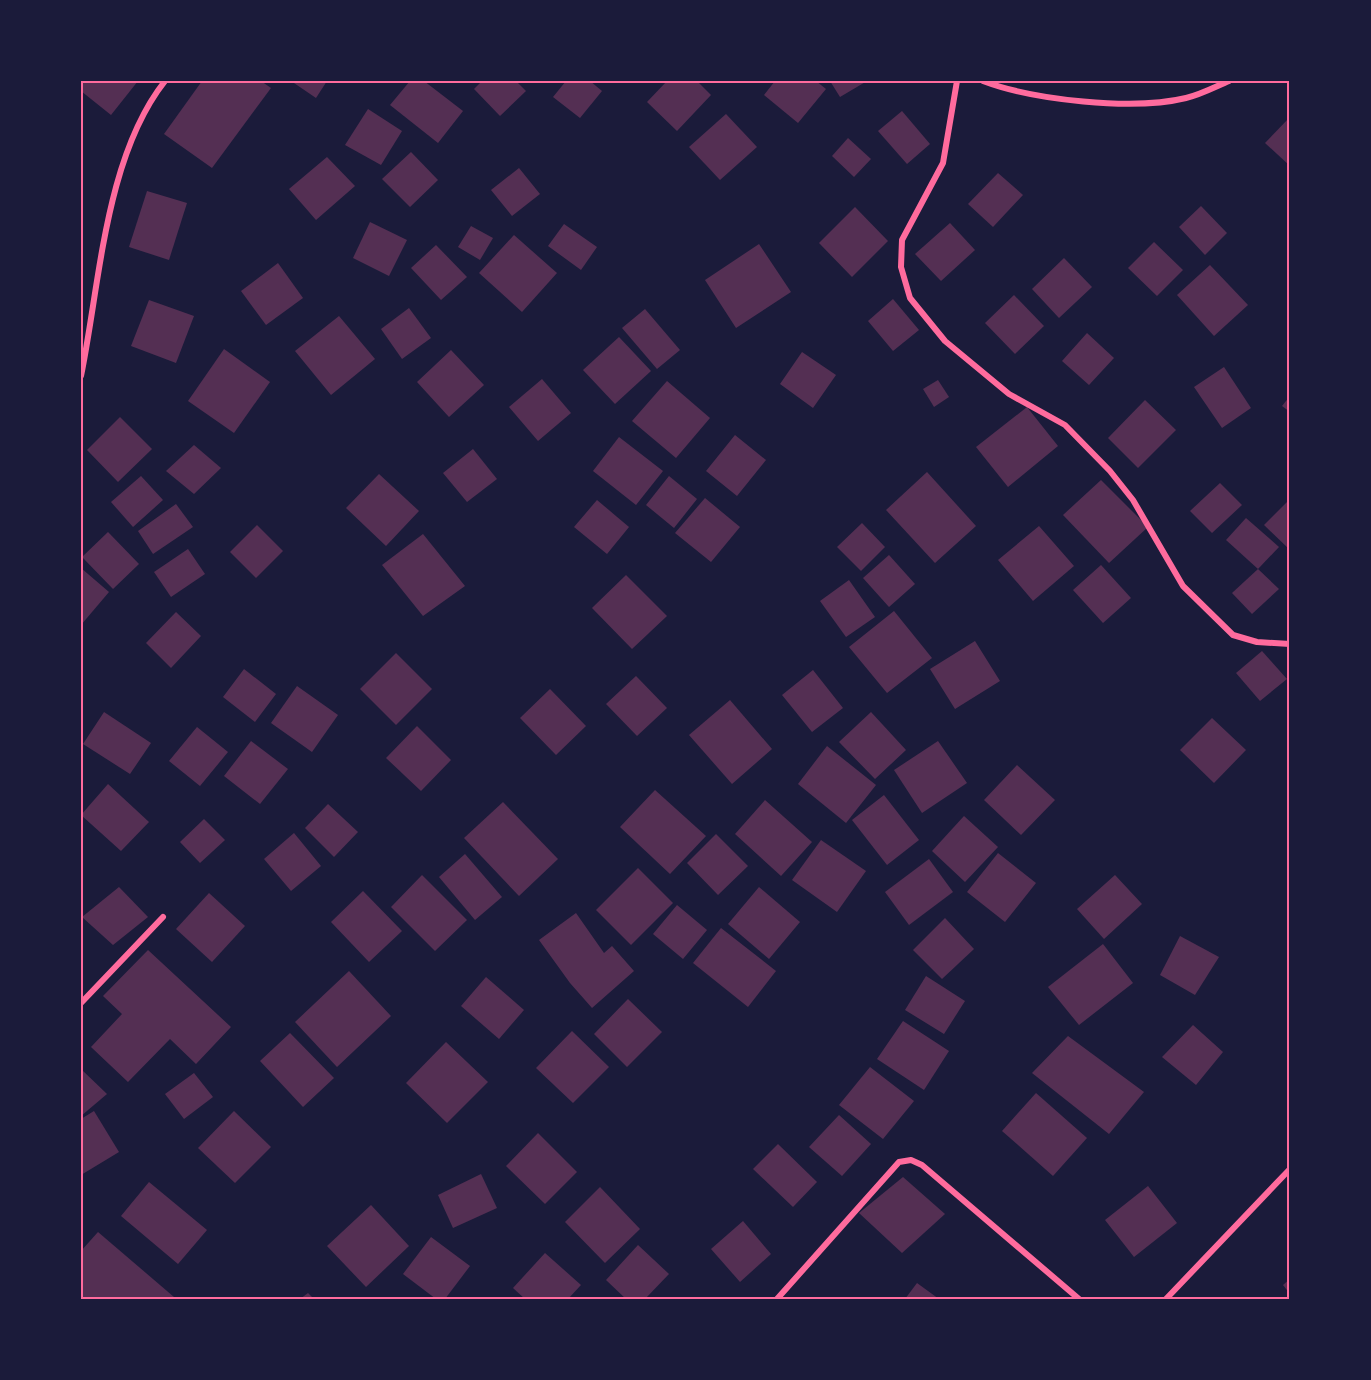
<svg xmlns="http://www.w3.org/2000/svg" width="1371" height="1380" font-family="Commissioner,sans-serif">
<rect width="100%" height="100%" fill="#1b1b3a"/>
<!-- building -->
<g fill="#542f53">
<path d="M81,81H138L111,115L81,91Z"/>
<path d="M202,81H261L271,88L212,168L164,134Z"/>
<path d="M291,81H327L316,98Z"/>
<path d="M410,81H424L463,111L438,143L390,105Z"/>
<path d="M482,81H516L526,91L500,116L474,89Z"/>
<path d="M566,81H590L602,91L580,118L553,97Z"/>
<path d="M667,81H697L711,95L677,131L647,102Z"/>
<path d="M775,81H816L826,89L798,123L764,95Z"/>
<path d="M830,81H867L840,97Z"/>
<path d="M368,109L402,131L381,165L345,145Z"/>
<path d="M902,111L930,144L907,164L878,131Z"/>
<path d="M726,114L757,147L720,180L689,147Z"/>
<path d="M1290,117V166L1265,143Z"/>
<path d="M848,138L871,159L854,177L832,156Z"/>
<path d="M411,152L438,180L410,207L382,179Z"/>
<path d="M327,157L355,186L316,220L289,189Z"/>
<path d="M519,168L540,194L512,216L491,190Z"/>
<path d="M998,173L1023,195L993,227L968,204Z"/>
<path d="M147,191L187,203L169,260L129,247Z"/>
<path d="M1201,206L1227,233L1205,255L1179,227Z"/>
<path d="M855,207L888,241L852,277L819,243Z"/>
<path d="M370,222L407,240L389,276L353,258Z"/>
<path d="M950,223L975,250L941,281L915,254Z"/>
<path d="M564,224L597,247L581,270L548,246Z"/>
<path d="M471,226L493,238L480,260L458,247Z"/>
<path d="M514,235L557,273L522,312L479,273Z"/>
<path d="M1154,242L1183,270L1157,296L1128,268Z"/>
<path d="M759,244L791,292L736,328L705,280Z"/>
<path d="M436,245L467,277L441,300L411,268Z"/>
<path d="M1064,258L1092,287L1059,318L1032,289Z"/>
<path d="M278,263L303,298L266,325L241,291Z"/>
<path d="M1210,265L1248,305L1214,336L1177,295Z"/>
<path d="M1014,295L1044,326L1015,354L985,323Z"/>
<path d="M893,299L919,330L893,351L868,321Z"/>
<path d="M149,300L194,316L176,363L131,346Z"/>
<path d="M409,308L431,338L402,359L381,329Z"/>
<path d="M645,309L680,350L657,369L622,328Z"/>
<path d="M339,316L375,359L331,395L295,351Z"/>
<path d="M1087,333L1114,358L1089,385L1062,361Z"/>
<path d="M619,337L651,371L615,404L583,370Z"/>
<path d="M224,349L270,382L234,433L188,401Z"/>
<path d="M451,350L484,385L449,417L417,382Z"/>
<path d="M802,352L836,375L813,408L780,384Z"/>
<path d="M1224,367L1251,408L1222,428L1194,387Z"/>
<path d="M542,379L571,413L538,441L509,407Z"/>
<path d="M938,380L949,397L934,407L923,389Z"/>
<path d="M667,381L710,418L676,458L632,421Z"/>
<path d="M1290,396V412L1282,406Z"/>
<path d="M1145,400L1176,430L1138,468L1108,438Z"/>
<path d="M1027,407L1058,446L1008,487L976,447Z"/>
<path d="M120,417L152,449L118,482L87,450Z"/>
<path d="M735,435L766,460L737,496L706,471Z"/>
<path d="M619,437L663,471L636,505L593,471Z"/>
<path d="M194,445L221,468L194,494L166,471Z"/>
<path d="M473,449L497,479L467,502L443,473Z"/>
<path d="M927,472L976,526L935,563L886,510Z"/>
<path d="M379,474L419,511L386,546L346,508Z"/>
<path d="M141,476L163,500L133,527L111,502Z"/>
<path d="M669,476L697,499L674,528L646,505Z"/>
<path d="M1101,480L1148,527L1109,563L1063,515Z"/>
<path d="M1220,483L1242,505L1212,533L1190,511Z"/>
<path d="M705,498L740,527L711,562L675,533Z"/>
<path d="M1290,499V550L1264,525Z"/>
<path d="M597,500L629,527L607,554L574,527Z"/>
<path d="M176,504L193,527L153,554L138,531Z"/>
<path d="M1246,518L1279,547L1258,569L1226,540Z"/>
<path d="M862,523L885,547L861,571L837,547Z"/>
<path d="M257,525L283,551L256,578L230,552Z"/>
<path d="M1039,526L1074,566L1033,601L998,560Z"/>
<path d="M108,532L139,564L113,589L82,557Z"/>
<path d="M423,534L465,586L423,616L382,565Z"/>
<path d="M188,549L205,574L171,597L154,572Z"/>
<path d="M889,555L915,584L889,607L863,578Z"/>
<path d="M1101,565L1131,598L1103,623L1073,590Z"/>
<path d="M81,568L109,592L81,625Z"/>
<path d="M1258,569L1279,589L1252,614L1232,593Z"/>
<path d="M626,575L667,616L632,649L592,608Z"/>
<path d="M849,580L875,617L846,637L820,601Z"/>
<path d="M894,611L932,658L887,693L849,647Z"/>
<path d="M176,612L201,636L171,668L146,643Z"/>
<path d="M975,641L1000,681L955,709L930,669Z"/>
<path d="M1262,651L1287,679L1260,701L1236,673Z"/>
<path d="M396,653L432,689L396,725L360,689Z"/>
<path d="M244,669L276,694L255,722L223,697Z"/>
<path d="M813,670L843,708L812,732L782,695Z"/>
<path d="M636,676L667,708L637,736L606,704Z"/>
<path d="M297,686L338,715L312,752L271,723Z"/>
<path d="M550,689L586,726L556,755L520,718Z"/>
<path d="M730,700L772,749L732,784L689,735Z"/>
<path d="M104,712L151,743L130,774L83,744Z"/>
<path d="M871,712L906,750L875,779L839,742Z"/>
<path d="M1212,718L1246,750L1214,783L1180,750Z"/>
<path d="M417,726L451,760L421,791L386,758Z"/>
<path d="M197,727L228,752L200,786L169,761Z"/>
<path d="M251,741L288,769L260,804L224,776Z"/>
<path d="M938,741L967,783L922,813L894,770Z"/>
<path d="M827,746L876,785L846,823L798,784Z"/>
<path d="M1017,765L1055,800L1021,835L984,800Z"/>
<path d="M108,784L149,822L121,851L81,815Z"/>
<path d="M655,790L706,836L670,874L620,827Z"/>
<path d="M884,795L919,840L887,865L852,820Z"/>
<path d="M765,800L812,842L781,876L735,834Z"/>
<path d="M503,802L558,859L519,896L464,838Z"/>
<path d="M328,804L358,832L334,857L305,828Z"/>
<path d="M964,816L998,847L965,882L932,851Z"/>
<path d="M204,819L225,840L200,863L180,842Z"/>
<path d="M294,833L321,866L291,891L264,859Z"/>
<path d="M716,834L748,866L718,895L687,863Z"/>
<path d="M821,840L866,871L837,912L792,880Z"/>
<path d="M998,853L1036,883L1005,922L967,892Z"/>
<path d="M465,854L502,897L475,920L439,877Z"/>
<path d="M929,859L953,892L909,925L885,892Z"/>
<path d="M638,868L673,903L631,945L596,910Z"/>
<path d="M422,875L467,920L435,951L391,907Z"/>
<path d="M1115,875L1142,904L1104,939L1077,909Z"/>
<path d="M119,887L148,917L113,945L82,917Z"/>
<path d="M759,887L800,922L769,959L728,924Z"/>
<path d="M363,891L402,931L369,962L331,922Z"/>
<path d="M209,893L245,926L212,962L176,929Z"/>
<path d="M677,905L707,930L683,959L653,934Z"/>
<path d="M576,913L604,953L612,946L634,971L592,1008L570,983L539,940Z"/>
<path d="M945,918L974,949L942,979L913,950Z"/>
<path d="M721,928L776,971L748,1007L693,963Z"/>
<path d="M1180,936L1219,957L1195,995L1160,975Z"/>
<path d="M1103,944L1133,983L1079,1025L1048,987Z"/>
<path d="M148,950L231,1027L196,1064L170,1039L128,1082L91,1047L122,1014L103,996Z"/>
<path d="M349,971L391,1016L337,1067L295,1022Z"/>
<path d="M926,976L965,1001L944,1034L905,1010Z"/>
<path d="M486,977L524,1010L499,1039L461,1006Z"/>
<path d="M628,999L662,1032L627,1067L594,1034Z"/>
<path d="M903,1021L949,1051L924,1090L877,1059Z"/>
<path d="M1193,1025L1223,1052L1196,1085L1162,1057Z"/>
<path d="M572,1031L609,1067L573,1103L536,1068Z"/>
<path d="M290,1033L334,1078L303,1107L260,1061Z"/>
<path d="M1068,1036L1144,1092L1109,1134L1032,1073Z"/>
<path d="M446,1042L488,1082L447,1123L406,1083Z"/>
<path d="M870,1067L914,1101L883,1139L839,1105Z"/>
<path d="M81,1069L107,1094L81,1116Z"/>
<path d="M194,1073L213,1097L184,1119L165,1094Z"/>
<path d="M1036,1093L1087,1138L1053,1176L1002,1131Z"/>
<path d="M94,1111L119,1152L81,1175V1119Z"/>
<path d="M234,1111L271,1147L235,1183L198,1148Z"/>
<path d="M839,1115L871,1144L842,1176L809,1147Z"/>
<path d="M538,1133L577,1172L545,1204L506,1166Z"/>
<path d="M778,1144L817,1182L793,1207L753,1169Z"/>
<path d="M481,1174L497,1208L453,1228L438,1195Z"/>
<path d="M903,1177L945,1214L902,1253L859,1213Z"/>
<path d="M149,1182L207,1230L178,1264L121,1216Z"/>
<path d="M1148,1186L1177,1223L1134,1257L1105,1220Z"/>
<path d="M600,1187L640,1229L605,1263L565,1222Z"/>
<path d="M371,1205L409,1246L366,1287L327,1246Z"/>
<path d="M743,1221L771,1254L740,1282L711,1249Z"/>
<path d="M98,1232L174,1297L172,1299H85L81,1295V1251Z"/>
<path d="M431,1237L470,1266L445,1299H436L403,1274Z"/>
<path d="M638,1245L669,1274L645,1299H626L606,1280Z"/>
<path d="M545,1253L581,1285L568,1299H525L513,1288Z"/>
<path d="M1290,1279V1294L1283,1285Z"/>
<path d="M917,1283L939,1299H905Z"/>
<path d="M308,1293L314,1299H300Z"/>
</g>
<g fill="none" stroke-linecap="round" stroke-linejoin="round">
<!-- minor -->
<g stroke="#ff6b9d" stroke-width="6">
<path d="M957,81L943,163L902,240L901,267L910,298L945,341L1009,394L1065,425L1110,471L1133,500L1183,586L1233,635L1257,642L1290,644"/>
<path d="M983,81C1033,100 1133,111 1186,98C1200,95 1215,87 1229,81"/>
<path d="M81,376C100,283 105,157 165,81"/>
<path d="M81,1003L163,917"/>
<path d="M777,1299L899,1162L911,1160L922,1165L1079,1299"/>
<path d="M1166,1299L1290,1169"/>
</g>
</g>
<!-- border -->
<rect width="1371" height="1380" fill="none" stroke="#1b1b3a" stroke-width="165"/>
<rect x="82" y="82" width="1206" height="1216" fill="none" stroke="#ff6b9d" stroke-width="2"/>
</svg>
